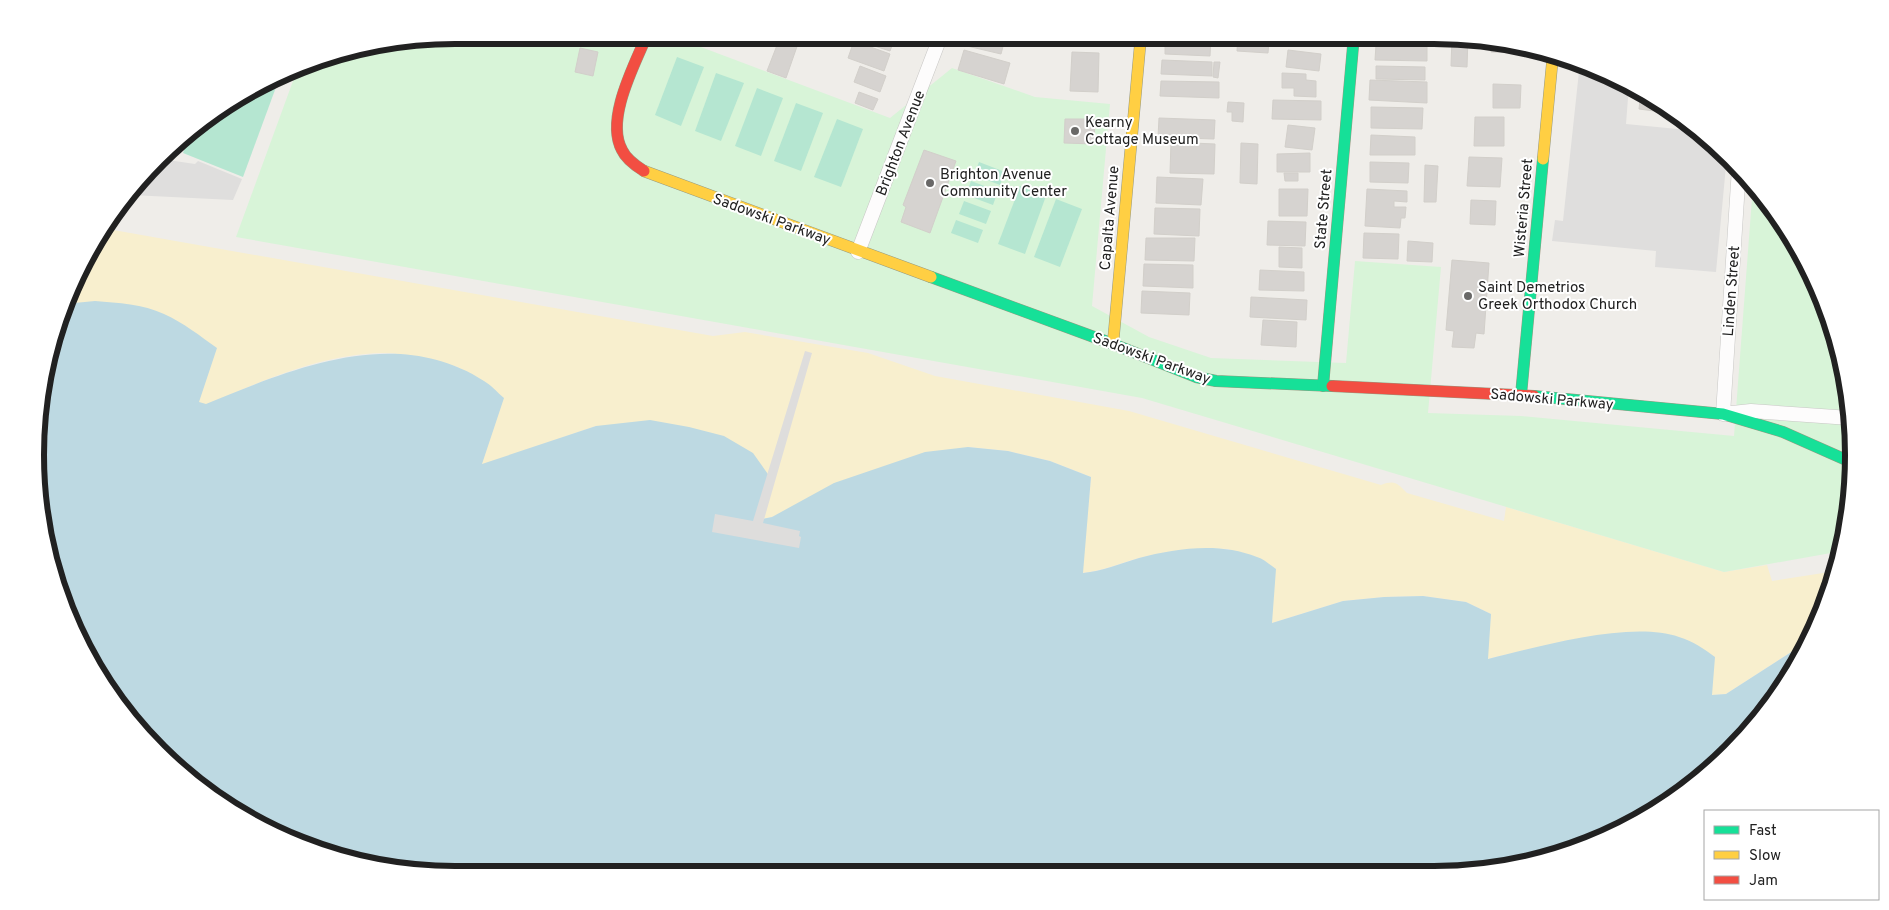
<svg xmlns="http://www.w3.org/2000/svg" width="1889" height="910" font-family="Overpass,sans-serif">
<rect width="100%" height="100%" fill="#efede9"/>
<!-- sand -->
<path fill="#f8efce" d="M102,228L713,336L745,332L868,353L935,376L1129,411L1381,485C1395,480 1397,483 1407,493L1504,521L1506,507L1724,572L1767,565L1772,581L1836,571L1822,616L1807,642L1726,694L1712,695L1569,640L1487,659L1491,614L1466,602L1423,596L1384,597L1343,601L1272,623L1229,549C1197,548 1171,550 1139,558C1120,563 1103,571 1082,573L1091,477L1050,461L1008,451L968,447L772,517L762,519L596,426L482,465L458,367C434,360 408,353 382,353C321,354 262,381 206,405L199,403L64,304L67,295Z"/>
<!-- park -->
<path fill="#d8f4d8" d="M455,35H669L890,118L952,68L1035,97L1110,104L1092,306L1149,337L1211,358L1346,363L1355,261L1441,267L1428,413L1521,416L1734,436L1753,185L1783,222L1822,295L1846,373L1854,455L1846,537L1842,551L1724,572L1142,398L236,237L297,70L320,57Z"/>
<!-- pitch -->
<g fill="#b5e6d1">
<path d="M677,57L704,67L681,126L655,115Z"/>
<path d="M716,73L744,83L721,141L695,131Z"/>
<path d="M279,79L243,177L183,153L192,130L199,122Z"/>
<path d="M757,88L783,98L761,156L735,146Z"/>
<path d="M796,103L823,113L801,171L774,161Z"/>
<path d="M837,119L863,129L841,187L814,177Z"/>
<path d="M979,162L1005,172L1000,185L974,175Z"/>
<path d="M971,181L998,191L993,205L966,195Z"/>
<path d="M1020,186L1046,196L1025,254L998,244Z"/>
<path d="M1056,199L1082,209L1060,267L1034,257Z"/>
<path d="M964,201L991,211L986,224L959,214Z"/>
<path d="M956,220L983,230L978,243L951,233Z"/>
</g>
<!-- parking -->
<g fill="#dfdedd">
<path d="M1580,62L1595,67L1629,85L1626,124L1698,131L1710,141V148L1720,149L1727,155L1716,272L1655,267L1656,251L1552,241L1555,220L1563,221Z"/>
<path d="M169,154L168,160L195,164L198,161L242,179L233,200L131,195Z"/>
</g>
<!-- water -->
<path fill="#bdd9e2" d="M95,301C118,303 143,304 164,314C184,323 200,336 217,348L199,402L206,404C292,369 395,324 484,381C491,385 497,392 504,398L482,464L596,426L650,420L689,427L724,436L753,453L770,477L762,519L772,517L834,483L925,452L968,447L1008,451L1050,461L1091,477L1083,573C1102,571 1120,564 1139,558C1176,548 1220,542 1257,557C1264,559 1270,565 1276,569L1272,623L1343,601L1384,597L1423,596L1466,602L1491,614L1488,659C1538,647 1630,620 1679,637C1693,641 1704,649 1715,657L1712,695L1726,694L1807,642L1767,711L1689,788L1594,843L1489,871L455,875L373,867L294,843L178,771L122,710L78,641L39,510L43,373L64,304Z"/>
<!-- pier -->
<path fill="#dedddc" d="M805,351L812,353L763,523L800,531L799,536L801,537L799,548L712,532L715,514L753,521Z"/>
<!-- building -->
<g fill="#d6d3d0" stroke="#d2cfca">
<path d="M706,35H736L732,45Z"/>
<path d="M781,35H801L786,78L767,71Z"/>
<path d="M858,35H896L890,51L856,40Z"/>
<path d="M969,35H1006L1001,54L967,46Z"/>
<path d="M1069,35H1104V40L1069,38Z"/>
<path d="M1165,35L1211,36L1210,56L1165,54Z"/>
<path d="M1238,35H1253V40L1269,41L1268,53L1237,51Z"/>
<path d="M1289,35H1323V43L1288,42Z"/>
<path d="M1376,35H1428L1427,42L1376,40Z"/>
<path d="M1452,37L1468,38L1467,67L1451,66Z"/>
<path d="M854,41L890,54L884,71L848,58Z"/>
<path d="M1491,41L1516,43L1525,46V53L1491,52Z"/>
<path d="M1376,45L1427,46V61L1375,60Z"/>
<path d="M580,48L598,52L593,76L575,72Z"/>
<path d="M964,50L1010,63L1004,84L958,70Z"/>
<path d="M1288,50L1321,54L1319,71L1286,67Z"/>
<path d="M1072,52L1099,53L1098,92L1070,91Z"/>
<path d="M1162,60L1212,62V76L1161,74Z"/>
<path d="M1214,62H1220L1218,78L1213,77Z"/>
<path d="M860,66L886,76L880,92L854,82Z"/>
<path d="M1376,66L1425,67V80L1376,79Z"/>
<path d="M1282,73L1306,74V80L1316,81V97L1294,96V88H1282Z"/>
<path d="M1370,80L1427,82V103L1369,100Z"/>
<path d="M1161,81L1219,82V98L1160,96Z"/>
<path d="M1493,84L1521,85L1520,108H1493Z"/>
<path d="M859,92L878,99L873,110L855,103Z"/>
<path d="M1641,92L1656,100L1654,111L1639,109Z"/>
<path d="M1273,100L1321,101V120L1272,119Z"/>
<path d="M1228,102L1244,103L1243,122L1232,121V112H1227Z"/>
<path d="M1371,107L1423,108L1422,129L1371,128Z"/>
<path d="M1475,117H1504V146H1474Z"/>
<path d="M1159,118L1215,120L1214,139L1158,137Z"/>
<path d="M1065,119H1095L1094,144L1064,143Z"/>
<path d="M1288,125L1315,128L1312,150L1285,147Z"/>
<path d="M1371,135L1415,137V155H1370Z"/>
<path d="M1171,142L1215,144L1214,174L1170,173Z"/>
<path d="M1241,143L1258,144L1257,184L1240,183Z"/>
<path d="M924,150L956,161L930,233L901,222L906,207L903,205Z"/>
<path d="M1310,153V172H1277V154Z"/>
<path d="M1469,157L1502,158L1500,187L1467,186Z"/>
<path d="M1370,162L1409,163L1408,183L1370,182Z"/>
<path d="M1425,165L1438,166L1436,202H1424Z"/>
<path d="M1284,173H1298V181H1285Z"/>
<path d="M1157,177L1203,179L1201,205L1156,203Z"/>
<path d="M1279,189H1308L1307,216H1279Z"/>
<path d="M1367,189L1407,191V202L1394,201V207H1406L1405,218H1401L1400,228L1365,226Z"/>
<path d="M1471,200L1496,201L1495,225L1470,224Z"/>
<path d="M1155,208L1200,209L1199,236L1154,234Z"/>
<path d="M1268,221L1306,222L1305,246L1267,245Z"/>
<path d="M1364,233L1399,234L1398,259L1363,258Z"/>
<path d="M1146,238H1195L1194,261L1145,260Z"/>
<path d="M1408,241L1433,243L1432,262L1407,261Z"/>
<path d="M1279,247L1302,248V268L1279,267Z"/>
<path d="M1452,260L1489,263L1484,334L1476,333L1474,348L1452,347L1454,331L1446,330Z"/>
<path d="M1144,264L1193,265V288L1143,286Z"/>
<path d="M1260,270L1304,272V291L1259,290Z"/>
<path d="M1142,291L1190,293L1189,315L1141,313Z"/>
<path d="M1251,297L1307,300L1306,320L1250,317Z"/>
<path d="M1263,320L1297,322L1296,347L1261,345Z"/>
</g>
<g fill="none" stroke-linecap="round" stroke-linejoin="round">
<!-- street casing -->
<g stroke="#c8c7c5" stroke-width="15">
<g id="street">
<path d="M1739,168L1723,414L1751,411L1850,418"/>
<path d="M858,252L941,35"/>
</g>
</g>
<!-- fast casing -->
<g stroke="#979980" stroke-width="12">
<g id="fast">
<path d="M931,277L1113,344L1196,377L1216,381L1332,386"/>
<path d="M1323,386L1354,35"/>
<path d="M1521,395L1543,159"/>
<path d="M1534,396L1723,414L1783,432L1853,463"/>
</g>
</g>
<!-- slow casing -->
<g stroke="#979980" stroke-width="12">
<g id="slow">
<path d="M1543,159L1553,54"/>
<path d="M644,171L931,277"/>
<path d="M1113,344L1141,35"/>
</g>
</g>
<!-- jam casing -->
<g stroke="#979980" stroke-width="12">
<g id="jam">
<path d="M644,171C636,166 626,159 622,150C605,119 635,64 647,35"/>
<path d="M1332,386L1534,396"/>
</g>
</g>
<!-- street -->
<use href="#street" stroke="#fdfcfc" stroke-width="14"/>
<!-- fast -->
<use href="#fast" stroke="#16e098" stroke-width="11"/>
<!-- slow -->
<use href="#slow" stroke="#ffcf43" stroke-width="11"/>
<!-- jam -->
<use href="#jam" stroke="#f24e42" stroke-width="11"/>
</g>
<!-- markers -->
<g fill="#696867" stroke="#fff" stroke-width="2">
<circle cx="1075" cy="131" r="5"/>
<circle cx="930" cy="183" r="5"/>
<circle cx="1468" cy="296" r="5"/>
</g>
<g text-anchor="middle" stroke-width="4" stroke-linejoin="round" paint-order="stroke">
<!-- poi labels -->
<g font-size="15" fill="#212121" stroke="#fff" text-anchor="start">
<text x="1085" y="127">Kearny<tspan x="1085" dy="17">Cottage Museum</tspan></text>
<text x="940" y="179">Brighton Avenue<tspan x="940" dy="17">Community Center</tspan></text>
<text x="1478" y="292">Saint Demetrios<tspan x="1478" dy="17">Greek Orthodox Church</tspan></text>
</g>
<!-- street labels -->
<g font-size="15" fill="#212121" stroke="#fff">
<text transform="translate(900 143) rotate(-69)" y="5">Brighton Avenue</text>
<text transform="translate(1523 208) rotate(-85)" y="5">Wisteria Street</text>
<text transform="translate(1323 209) rotate(-85)" y="5">State Street</text>
<text transform="translate(1109 218) rotate(-85)" y="5">Capalta Avenue</text>
<text transform="translate(772 219) rotate(20)" y="5">Sadowski Parkway</text>
<text transform="translate(1731 291) rotate(-86)" y="5">Linden Street</text>
<text transform="translate(1152 358) rotate(20)" y="5">Sadowski Parkway</text>
<text transform="translate(1552 399) rotate(5)" y="5">Sadowski Parkway</text>
</g>
</g>
<!-- crop -->
<path d="M0 0H1889V910H0ZM455 44H1434A411 411 0 0 1 1845 455V455A411 411 0 0 1 1434 866H455A411 411 0 0 1 44 455V455A411 411 0 0 1 455 44Z" fill="#fff" fill-rule="evenodd"/>
<path fill="none" stroke="#212121" stroke-width="6" d="M455 44H1434A411 411 0 0 1 1845 455V455A411 411 0 0 1 1434 866H455A411 411 0 0 1 44 455V455A411 411 0 0 1 455 44Z"/>
<!-- legend -->
<rect x="1704" y="810" width="175" height="90" fill="#ffffff" stroke="#a6a6a6"/>
<rect x="1714" y="826" width="25" height="8" fill="#16e098" stroke="#a6a6a6"/>
<text x="1749" y="835" font-size="15" fill="#212121">Fast</text>
<rect x="1714" y="851" width="25" height="8" fill="#ffcf43" stroke="#a6a6a6"/>
<text x="1749" y="860" font-size="15" fill="#212121">Slow</text>
<rect x="1714" y="876" width="25" height="8" fill="#f24e42" stroke="#a6a6a6"/>
<text x="1749" y="885" font-size="15" fill="#212121">Jam</text>
</svg>
